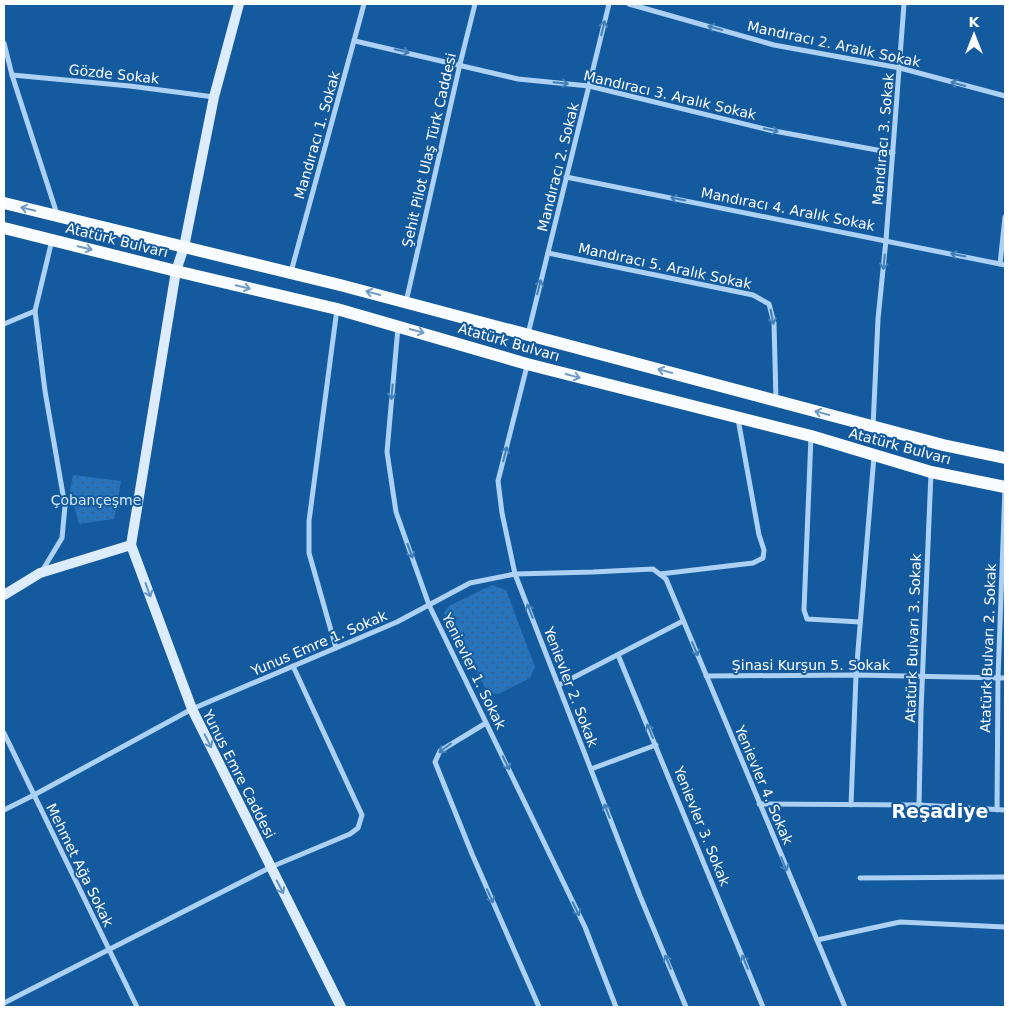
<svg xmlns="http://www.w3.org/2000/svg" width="1009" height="1011" font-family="'DejaVu Sans',sans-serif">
<defs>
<pattern id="green-dots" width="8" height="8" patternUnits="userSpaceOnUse" patternTransform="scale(1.25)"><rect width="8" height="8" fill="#2774bd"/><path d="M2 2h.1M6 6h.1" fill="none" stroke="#3a6084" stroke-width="1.8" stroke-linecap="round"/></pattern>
</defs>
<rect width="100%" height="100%" fill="#145a9f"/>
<!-- green -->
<g fill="url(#green-dots)">
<path d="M73,475L121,481L114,519L79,524L70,491Z"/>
<path d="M492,585L506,590L535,667L530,678L499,694L488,693L444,613L449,606Z"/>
</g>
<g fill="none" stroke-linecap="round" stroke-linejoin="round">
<!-- street -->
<g stroke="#acd1f4" stroke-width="5">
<path d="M629,4L774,45L900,68L1005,96"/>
<path d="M355,41L518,79L589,86L769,130L893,153"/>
<path d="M4,43L12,75L57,214"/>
<path d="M12,75L130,86L214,97"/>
<path d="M566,177L1005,265"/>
<path d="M548,253L753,295L769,304L774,323L776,400"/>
<path d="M1000,264L1005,217"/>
<path d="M291,272L364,4"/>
<path d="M406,302L460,64L475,4"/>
<path d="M4,324L35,311"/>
<path d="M398,327L387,452L396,512L429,605L585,927L616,1007"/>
<path d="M528,334L609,4"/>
<path d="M527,366L498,481L502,513L515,574L640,896L686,1007"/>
<path d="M873,427L878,319L886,240L904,4"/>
<path d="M811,436L804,610L807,619L860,622"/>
<path d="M42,571L62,538L65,506L45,391L35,311L52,240"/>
<path d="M660,574L753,563L763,558L764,550L759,535L738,419"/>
<path d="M336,648L309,553V521L337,309"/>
<path d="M618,655L763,1007"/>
<path d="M706,676L856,675L1005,678"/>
<path d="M559,685L683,621"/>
<path d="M486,723L440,751L435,762L472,854L539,1007"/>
<path d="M4,733L137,1007"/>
<path d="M591,769L656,745"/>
<path d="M759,804L919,805L1005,810"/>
<path d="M851,805L856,675L874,456"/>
<path d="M919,805L921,711L931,473"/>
<path d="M4,810L34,795L192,709L397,622L470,583L515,574L593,572L653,569L666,579L845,1007"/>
<path d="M997,810L998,678L1005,488"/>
<path d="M860,878L1005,877"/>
<path d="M817,940L900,922L1005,927"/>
<path d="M4,1003L271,867L350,834L358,828L362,815L293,666"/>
</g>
<!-- secondary -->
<g stroke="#dcecfd" stroke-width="10">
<path d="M239,4L214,97L184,247L176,271L131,545L192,709L341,1007"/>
<path d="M4,595L40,573L131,545"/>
</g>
<!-- primary -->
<g stroke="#f9fcff" stroke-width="12">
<path d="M4,203L340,285L943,445L1005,458"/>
<path d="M4,228L176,271L337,309L527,364L811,436L931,472L1005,487"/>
</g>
</g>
<!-- one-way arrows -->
<defs><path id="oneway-shaft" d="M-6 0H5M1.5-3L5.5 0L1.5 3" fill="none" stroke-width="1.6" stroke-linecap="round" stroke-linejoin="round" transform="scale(1.25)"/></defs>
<g stroke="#427eb8">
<use href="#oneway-shaft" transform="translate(603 28) rotate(-76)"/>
<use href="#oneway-shaft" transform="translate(715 28) rotate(-164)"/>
<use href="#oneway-shaft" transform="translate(402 51) rotate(13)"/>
<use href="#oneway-shaft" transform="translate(561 83) rotate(6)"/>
<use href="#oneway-shaft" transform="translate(958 84) rotate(-165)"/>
<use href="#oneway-shaft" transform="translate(771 130) rotate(12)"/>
<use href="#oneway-shaft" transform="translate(678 199) rotate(-169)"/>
<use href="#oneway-shaft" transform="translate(958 255) rotate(-168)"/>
<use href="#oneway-shaft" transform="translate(884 262) rotate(96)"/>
<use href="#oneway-shaft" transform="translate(539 287) rotate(-76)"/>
<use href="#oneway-shaft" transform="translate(772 317) rotate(79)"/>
<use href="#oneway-shaft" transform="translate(392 392) rotate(95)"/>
<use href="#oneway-shaft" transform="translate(505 454) rotate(-76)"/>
<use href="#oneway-shaft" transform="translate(410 551) rotate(70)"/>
<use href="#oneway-shaft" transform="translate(530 611) rotate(-111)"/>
<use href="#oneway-shaft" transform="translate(695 649) rotate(67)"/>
<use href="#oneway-shaft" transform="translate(650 731) rotate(-112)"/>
<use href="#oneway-shaft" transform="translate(445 748) rotate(143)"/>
<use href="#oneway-shaft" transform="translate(506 763) rotate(64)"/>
<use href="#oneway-shaft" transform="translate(607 811) rotate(-111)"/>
<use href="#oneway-shaft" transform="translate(784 864) rotate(67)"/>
<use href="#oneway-shaft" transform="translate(490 896) rotate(66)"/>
<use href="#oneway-shaft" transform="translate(576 909) rotate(64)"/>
<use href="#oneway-shaft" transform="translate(668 962) rotate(-113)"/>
<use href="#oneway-shaft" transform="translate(745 962) rotate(-112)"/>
</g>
<g stroke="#709bc5">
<use href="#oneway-shaft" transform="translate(28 209) rotate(-166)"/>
<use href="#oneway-shaft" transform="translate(85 248) rotate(14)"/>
<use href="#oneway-shaft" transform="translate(243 287) rotate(13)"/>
<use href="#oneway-shaft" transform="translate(373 293) rotate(-165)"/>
<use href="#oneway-shaft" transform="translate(417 331) rotate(15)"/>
<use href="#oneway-shaft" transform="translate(665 371) rotate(-165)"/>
<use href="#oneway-shaft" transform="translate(573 376) rotate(15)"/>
<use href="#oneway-shaft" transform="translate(822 413) rotate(-165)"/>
</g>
<g stroke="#6494c5">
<use href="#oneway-shaft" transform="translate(148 590) rotate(70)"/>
<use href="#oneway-shaft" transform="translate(208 741) rotate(63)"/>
<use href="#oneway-shaft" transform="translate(280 887) rotate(63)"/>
</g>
<g text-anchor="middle" stroke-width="4" stroke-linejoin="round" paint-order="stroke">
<!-- street labels -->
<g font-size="14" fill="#fff" stroke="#145a9f">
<text transform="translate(834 44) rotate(12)" y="5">Mandıracı 2. Aralık Sokak</text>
<text transform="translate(114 74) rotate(6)" y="5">Gözde Sokak</text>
<text transform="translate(670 95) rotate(13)" y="5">Mandıracı 3. Aralık Sokak</text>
<text transform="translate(317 135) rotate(-74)" y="5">Mandıracı 1. Sokak</text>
<text transform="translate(883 139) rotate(-85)" y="5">Mandıracı 3. Sokak</text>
<text transform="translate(429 150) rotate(-77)" y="5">Şehit Pilot Ulaş Türk Caddesi</text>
<text transform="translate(558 167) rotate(-76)" y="5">Mandıracı 2. Sokak</text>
<text transform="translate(788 209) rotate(11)" y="5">Mandıracı 4. Aralık Sokak</text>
<text transform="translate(117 240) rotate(14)" y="5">Atatürk Bulvarı</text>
<text transform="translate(665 266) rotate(12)" y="5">Mandıracı 5. Aralık Sokak</text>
<text transform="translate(509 342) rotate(16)" y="5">Atatürk Bulvarı</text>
<text transform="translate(900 446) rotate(15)" y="5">Atatürk Bulvarı</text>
<text transform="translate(913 638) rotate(-88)" y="5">Atatürk Bulvarı 3. Sokak</text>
<text transform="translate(319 643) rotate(-23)" y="5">Yunus Emre 1. Sokak</text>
<text transform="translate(988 648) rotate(-88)" y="5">Atatürk Bulvarı 2. Sokak</text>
<text x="811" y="670">Şinasi Kurşun 5. Sokak</text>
<text transform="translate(474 671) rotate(64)" y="5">Yenievler 1. Sokak</text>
<text transform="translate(571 687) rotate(69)" y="5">Yenievler 2. Sokak</text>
<text transform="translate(239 774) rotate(63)" y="5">Yunus Emre Caddesi</text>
<text transform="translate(764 785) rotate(67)" y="5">Yenievler 4. Sokak</text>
<text transform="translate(702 826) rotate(68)" y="5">Yenievler 3. Sokak</text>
<text transform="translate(80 865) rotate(64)" y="5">Mehmet Ağa Sokak</text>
</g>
<!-- park labels -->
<g font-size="14" fill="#d4eafd" stroke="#145a9f">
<text x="96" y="505">Çobançeşme</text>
</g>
<!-- district labels -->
<g font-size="19" font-weight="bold" fill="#fff" stroke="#145a9f">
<text x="940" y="818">Reşadiye</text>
</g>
</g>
<!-- border -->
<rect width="1009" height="1011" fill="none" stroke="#ffffff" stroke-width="10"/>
<!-- north arrow -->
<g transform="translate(974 35)" stroke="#145a9f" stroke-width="4" paint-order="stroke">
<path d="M0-4L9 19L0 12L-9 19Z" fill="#ffffff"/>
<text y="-8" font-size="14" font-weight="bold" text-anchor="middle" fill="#ffffff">K</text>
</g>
</svg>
